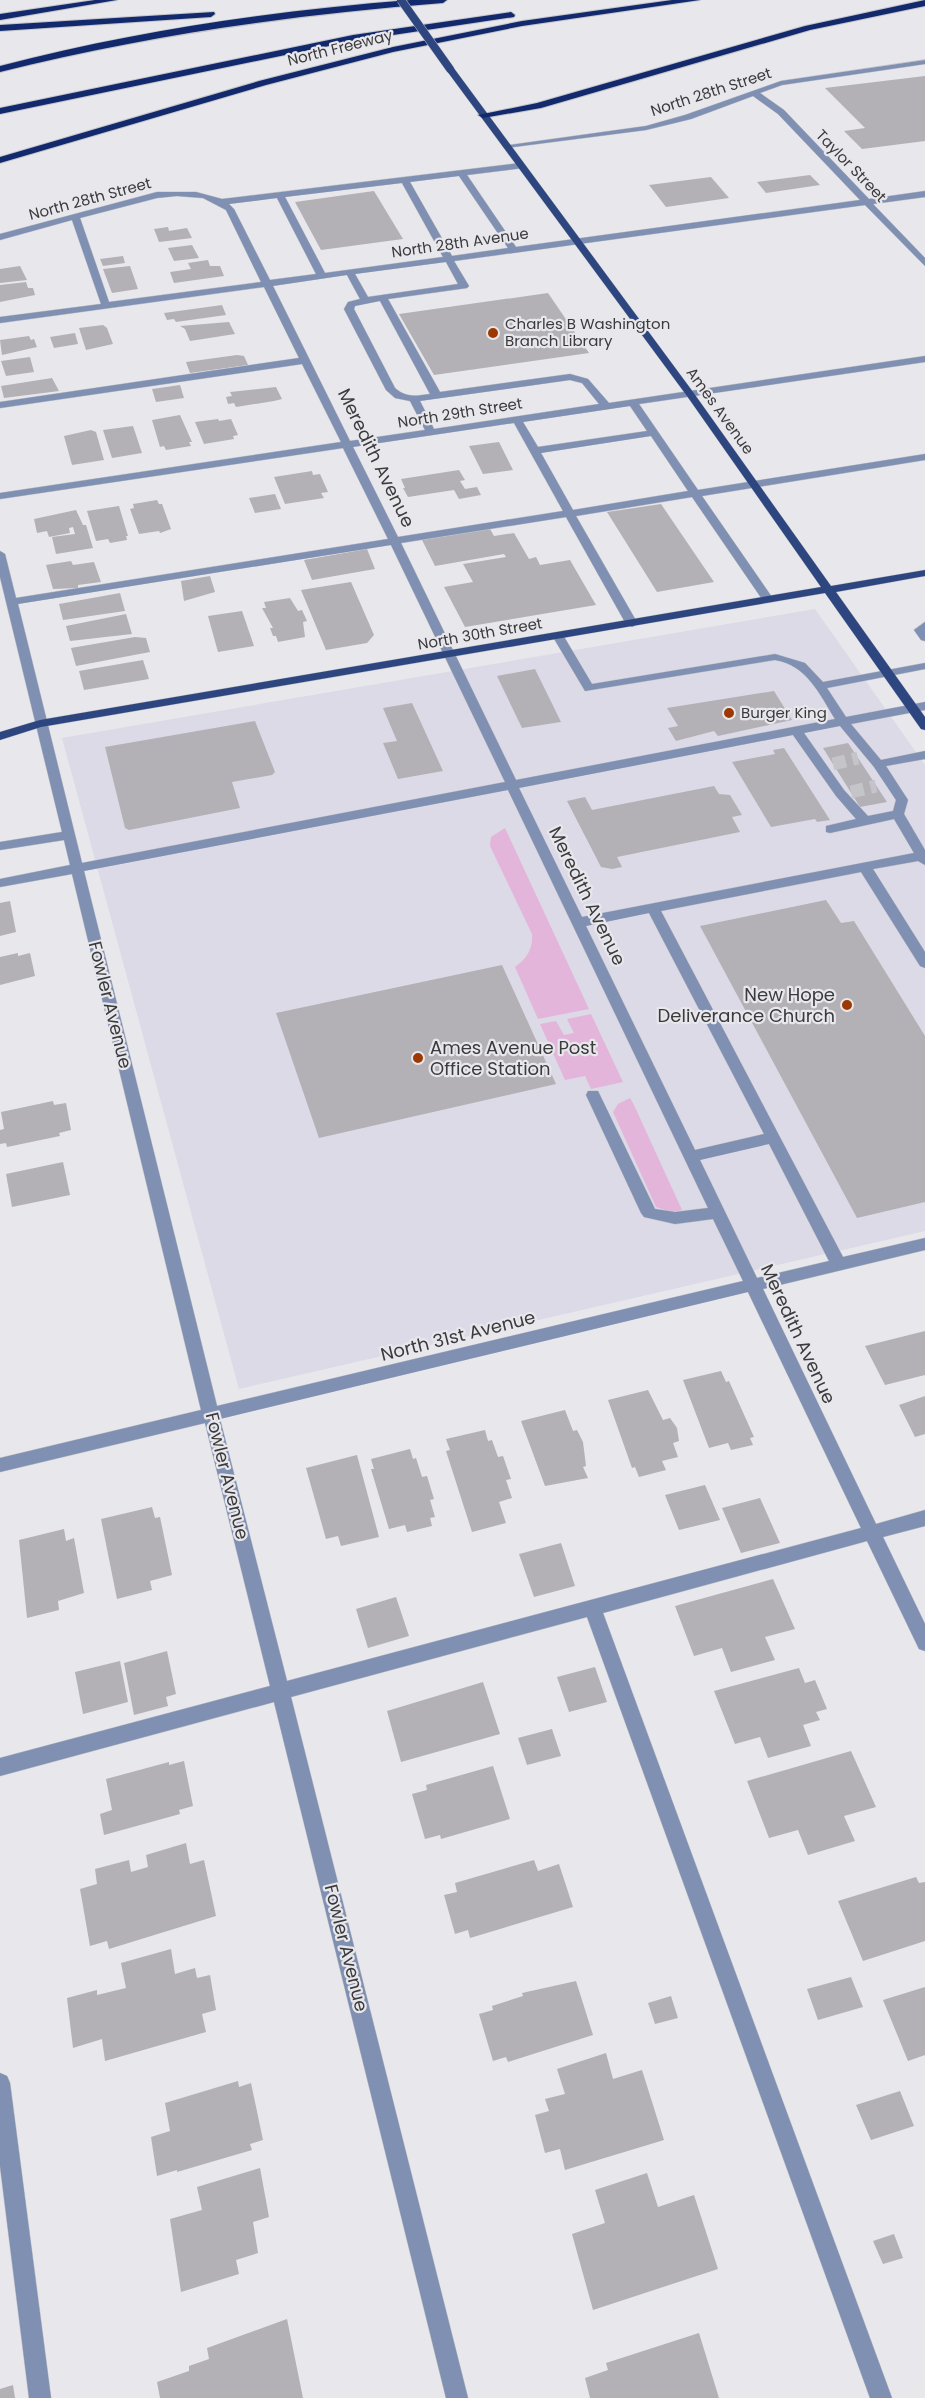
<svg xmlns="http://www.w3.org/2000/svg" width="925" height="2398" font-family="Poppins,sans-serif">
<rect width="100%" height="100%" fill="#e7e7ec"/>
<!-- built -->
<path fill="#dbdae6" d="M815,609L925,765V1231L239,1389L62,738Z"/>
<!-- green -->
<g fill="#e4b5da">
<path d="M505,828L589,1009L538,1019L515,967C527,958 533,949 532,934L490,846L491,837Z"/>
<path d="M591,1014L623,1082L591,1089L585,1076L565,1080L540,1024L556,1021L564,1035L574,1033L567,1019Z"/>
<path d="M630,1098L634,1105L682,1210L671,1212L656,1207L613,1112L618,1104Z"/>
</g>
<!-- building -->
<g fill="#b3b1b5">
<path d="M925,76V141L862,149L844,131L865,128L825,88Z"/>
<path d="M810,175L820,185L766,193L757,182Z"/>
<path d="M711,177L729,198L666,207L649,185Z"/>
<path d="M374,191L403,239L321,250L295,202Z"/>
<path d="M168,227L169,231L187,228L192,238L159,242L154,229Z"/>
<path d="M192,245L199,258L174,261L168,248Z"/>
<path d="M123,256L125,263L103,266L100,259Z"/>
<path d="M208,260L210,266H220L224,276L174,283L170,272L191,269L188,263Z"/>
<path d="M20,266L27,280L0,283V269Z"/>
<path d="M130,266L138,289L112,293L103,269Z"/>
<path d="M26,282L28,288H33L35,295L0,302V285Z"/>
<path d="M548,293L589,353L434,375L399,314Z"/>
<path d="M222,305L226,315L176,322L174,319L167,320L164,313Z"/>
<path d="M229,322L235,334L190,341L185,329L180,326Z"/>
<path d="M103,325L107,328L113,344L86,350L79,328Z"/>
<path d="M75,333L78,344L54,348L50,337Z"/>
<path d="M29,336L31,340L34,339L37,347L2,355L0,340Z"/>
<path d="M237,355L244,356L248,365L190,373L186,362Z"/>
<path d="M30,357L34,372L6,376L1,361Z"/>
<path d="M52,378L59,391L4,398L1,386Z"/>
<path d="M180,385L184,398L156,402L152,389Z"/>
<path d="M276,387L282,399L274,401L236,407L234,403L228,404L226,397L232,396L230,392Z"/>
<path d="M180,415L192,442H189L191,446L166,450L164,446L160,447L152,420Z"/>
<path d="M218,419L219,421L231,419L238,435L233,436L234,439L204,444L195,422Z"/>
<path d="M133,426L142,453L112,458L103,430Z"/>
<path d="M91,430L96,432L104,460L72,465L64,436Z"/>
<path d="M499,442L513,470L483,474L469,446Z"/>
<path d="M459,470L465,480L460,481L465,489L477,487L481,495L459,499L454,490L408,497L403,488H405L401,479Z"/>
<path d="M312,471L313,475L320,474L328,492L321,493L324,498L285,504L274,477Z"/>
<path d="M275,494L281,509L255,513L249,498Z"/>
<path d="M157,500L159,504H162L171,529L160,533L159,531L139,534L130,509L134,508L133,504Z"/>
<path d="M661,504L714,582L657,592L607,512Z"/>
<path d="M119,506L128,536H126L127,540L110,543L108,539L96,541L87,511Z"/>
<path d="M76,510L83,525H86L93,548L56,554L52,537L75,534L73,527L69,528L70,533L49,537L47,531L37,533L34,519Z"/>
<path d="M490,529L494,536L514,533L529,559L536,557L540,565L570,560L596,605L465,627L444,587L473,582L463,564L506,557L504,554L435,566L422,540Z"/>
<path d="M367,549L375,569L312,580L304,560Z"/>
<path d="M71,561L73,565L94,562L101,582L78,585V588L53,589L46,565Z"/>
<path d="M210,576L215,592L184,601L181,581Z"/>
<path d="M351,582L374,635L367,643L326,650L301,590Z"/>
<path d="M120,593L125,611L63,620L59,604Z"/>
<path d="M290,598L298,611L302,610L307,621L303,622L305,637L278,642L276,636H273L270,628H273L262,608H266L264,602Z"/>
<path d="M242,611L254,646L218,652L208,616Z"/>
<path d="M126,614L132,634L70,641L66,626Z"/>
<path d="M135,637L146,638L150,652L76,666L71,648Z"/>
<path d="M143,660L149,679L84,690L79,671Z"/>
<path d="M535,669L561,722L522,728L497,676Z"/>
<path d="M774,691L792,720L718,736L714,731L676,741L668,728L678,726L667,708Z"/>
<path d="M412,703L443,771L398,779L383,743L397,741L383,708Z"/>
<path d="M255,721L275,772L272,775L232,782L240,808L129,830L125,828L105,747Z"/>
<path d="M848,743L858,758L887,802L860,807L823,748Z"/>
<path d="M784,748L830,820L817,822L815,819L771,827L732,762L775,754L773,750Z"/>
<path d="M714,786L719,794L730,795L742,815L732,817L740,832L617,857L622,867L612,869L601,867L567,801L585,797L592,810Z"/>
<path d="M826,900L841,923L854,921L925,1036V1202L857,1218L700,926Z"/>
<path d="M10,901L16,932L0,936V903Z"/>
<path d="M18,953V956L30,953L35,976L0,985V957Z"/>
<path d="M502,965L556,1084L319,1138L276,1013Z"/>
<path d="M53,1101L54,1105L66,1103L71,1130L59,1133L60,1136L7,1147L6,1143L0,1144V1130L4,1129L1,1112Z"/>
<path d="M63,1162L70,1195L12,1207L6,1174Z"/>
<path d="M925,1331V1375L885,1385L865,1346Z"/>
<path d="M721,1371L726,1382L729,1381L754,1437L750,1438L753,1445L731,1450L728,1443L709,1448L683,1380Z"/>
<path d="M648,1390L663,1420L670,1418L677,1428L679,1441L673,1443L678,1457L662,1461L666,1470L639,1477L635,1467L632,1468L608,1400Z"/>
<path d="M925,1396V1434L915,1437L899,1405Z"/>
<path d="M565,1410L573,1431L577,1430L583,1442L586,1466L583,1467L588,1478L545,1486L521,1421Z"/>
<path d="M485,1430L488,1441L492,1440L498,1457L503,1456L511,1479L506,1480L512,1498L499,1502L506,1523L472,1532L446,1451L450,1450L446,1439Z"/>
<path d="M410,1449L413,1459L416,1458L422,1477L427,1476L434,1499L430,1500L435,1517L430,1518L432,1526L407,1532L405,1525L389,1529L371,1469H374L371,1459Z"/>
<path d="M357,1455L379,1537L341,1546L338,1536L326,1539L306,1468Z"/>
<path d="M705,1485L720,1520L679,1530L665,1495Z"/>
<path d="M760,1498L780,1543L741,1553L722,1508Z"/>
<path d="M152,1507L155,1518L160,1517L172,1575L150,1581L152,1590L117,1599L101,1519Z"/>
<path d="M64,1529L66,1541L74,1538L84,1593L58,1601L59,1610L27,1618L19,1540Z"/>
<path d="M561,1543L575,1586L534,1597L519,1554Z"/>
<path d="M773,1579L795,1629L765,1637L775,1660L731,1672L722,1648L694,1656L675,1606Z"/>
<path d="M396,1597L409,1636L368,1648L356,1609Z"/>
<path d="M167,1651L176,1694L166,1697L168,1706L134,1715L124,1663Z"/>
<path d="M120,1661L128,1702L83,1714L75,1672Z"/>
<path d="M595,1667L607,1702L569,1712L557,1677Z"/>
<path d="M799,1668L805,1683L815,1680L827,1709L816,1712L820,1720L803,1725L811,1746L768,1758L760,1737L735,1744L714,1691Z"/>
<path d="M483,1682L500,1734L401,1762L387,1711Z"/>
<path d="M552,1729L561,1756L527,1765L518,1738Z"/>
<path d="M851,1751L876,1807L844,1816L855,1841L808,1855L798,1830L769,1838L747,1781Z"/>
<path d="M184,1761L193,1806L179,1810L180,1814L104,1835L100,1814L112,1810L106,1779L169,1762V1765Z"/>
<path d="M493,1766L510,1819L441,1839L440,1835L425,1839L412,1794L427,1790L426,1785Z"/>
<path d="M186,1843L190,1864L204,1860L216,1916L109,1949L107,1941L90,1946L80,1889L97,1884L95,1869L129,1860L131,1872L148,1867L146,1855Z"/>
<path d="M534,1860L538,1871L559,1864L573,1907L470,1938L468,1930L455,1934L444,1895L457,1892L455,1883Z"/>
<path d="M916,1877L919,1883L925,1882V1941L863,1961L838,1901Z"/>
<path d="M171,1949L175,1974L195,1968L197,1978L210,1975L216,2010L202,2014L206,2032L105,2061L102,2039L73,2048L67,1998L97,1990V1995L126,1988L121,1963Z"/>
<path d="M851,1977L863,2007L818,2020L807,1989Z"/>
<path d="M576,1981L593,2035L508,2062L506,2057L493,2061L479,2014L493,2010L492,2006L523,1996L522,1993Z"/>
<path d="M925,1987V2055L908,2061L883,2000Z"/>
<path d="M671,1996L678,2018L655,2024L648,2003Z"/>
<path d="M606,2053L613,2079L642,2070L664,2140L565,2170L560,2149L545,2153L535,2115L549,2111L545,2099L565,2094L557,2069Z"/>
<path d="M238,2081L239,2087L251,2083L263,2140L250,2144L252,2150L177,2172V2170L157,2176L151,2137L170,2131L165,2103Z"/>
<path d="M900,2091L914,2126L871,2140L856,2105Z"/>
<path d="M260,2168L269,2217L253,2222L258,2253L236,2260L239,2274L181,2292L170,2219L202,2210L197,2187Z"/>
<path d="M647,2173L658,2207L694,2195L718,2269L593,2310L572,2234L605,2223L595,2190Z"/>
<path d="M894,2234L903,2258L883,2264L873,2241Z"/>
<path d="M287,2319L303,2398H160L157,2382L189,2371V2366L209,2359L207,2348Z"/>
<path d="M699,2333L719,2398H590L585,2378L608,2370L606,2363Z"/>
<path d="M13,2385L15,2398H0V2389Z"/>
</g>
<g fill="none" stroke-linecap="round" stroke-linejoin="round">
<!-- minor-tunnel -->
<g stroke="#c5c5c9" stroke-width="13" stroke-dasharray="13 7" stroke-linecap="butt">
<path d="M833,764L858,758"/>
<path d="M851,792L876,786"/>
</g>
<!-- minor casing -->
<g stroke="#c5c5c9" stroke-width="1">
<g id="minor">
<path d="M925,60V64L782,85L760,93L784,110L869,199L925,191V197L873,204L925,258V266L865,205L454,261L469,286L467,288L388,299L440,392L570,374L588,379L609,403L925,356V362L639,404L698,490L925,454V460L702,496L774,600L772,602H764L692,497L576,516L638,624L632,627L626,624L566,517L401,543L516,780L835,719C820,695 807,665 775,660L585,691L553,637L555,635H563L592,684L775,654L805,663L823,682L925,663V669L827,688L846,717L925,702V710L851,724L881,760L925,751V759L886,766L908,800L904,814L925,850V865L918,861L873,869L925,952V968L920,966L861,872L661,911L843,1257L925,1238V1250L763,1289L876,1524L925,1510V1526L883,1537L925,1624V1651L919,1649L867,1541L603,1613L892,2398H870L587,1617L291,1697L468,2398H446L274,1702L0,1776V1758L270,1686L205,1423L0,1472V1458L201,1410L72,874L0,887V879L70,865L64,840L0,850V842L62,832L0,577V551L5,554L16,598L388,539L343,448L0,499V493L341,442L302,364L0,408V402L299,358L264,287L0,323V317L101,304L72,220L0,240V234L157,192H196L222,199L520,163L524,166L523,168L467,175L516,247L860,200L778,114L753,96L691,119L646,130L506,148L502,146L646,126L685,115L781,81ZM459,176L508,248L452,256L410,182ZM402,183L443,257L325,273L285,197ZM177,196L203,198L226,210L261,282L109,302L80,218L157,198ZM277,198L316,274L270,280L234,209L229,204ZM446,262L458,284L368,297L355,274ZM347,275L360,299L348,302L344,309L386,390L395,398L410,401L425,430L350,441L273,286ZM380,301L430,394C417,396 406,398 395,388L354,309L355,306ZM570,380L582,383L599,404L434,429L420,401ZM630,406L647,431L538,447L523,422ZM514,423L563,511L398,537L353,447ZM651,436L688,491L573,510L541,453ZM391,545L505,782L82,863L18,604ZM840,726L874,767L896,800L893,811L868,816L844,790L804,733ZM793,735L836,796L856,819L826,826V832L830,833L894,819L914,853L582,917L519,788ZM508,790L708,1208L675,1212L655,1209L598,1091H588L586,1095L641,1213L644,1217L675,1224L713,1219L743,1281L217,1406L84,871ZM649,913L764,1134L695,1150L586,926ZM769,1144L829,1261L757,1278L700,1160ZM748,1292L861,1528L287,1681L220,1419Z"/>
<path d="M925,622V641L921,640L914,630Z"/>
<path d="M0,2073L7,2076L10,2083L51,2398H29L0,2166Z"/>
</g>
</g>
<!-- major casing -->
<g stroke="#c5c5c9" stroke-width="1">
<path id="major" d="M447,67H453L693,392L831,586L925,570V576L836,592L925,717V730L921,729L825,593L41,727L0,740V732L40,720L821,587L687,396L447,71Z"/>
</g>
<!-- highway casing -->
<g stroke="#c5c5c9" stroke-width="2">
<g id="highway">
<path d="M95,0H117L0,20V14Z"/>
<path d="M410,0H447L443,3C292,15 147,35 0,72V66C135,31 271,11 410,0Z"/>
<path d="M672,0H700L522,26L393,52L266,85L0,163V157L259,81L393,47L522,21Z"/>
<path d="M925,0V6L810,30L541,108L483,118L478,115L537,103L805,26Z"/>
<path d="M214,12L215,14L211,17L0,31V25Z"/>
<path d="M511,12L515,15L514,17L353,41L0,114V108L353,35Z"/>
</g>
</g>
<!-- minor -->
<use href="#minor" fill="#8090b2" fill-rule="evenodd"/>
<!-- major -->
<use href="#major" fill="#2e4680" fill-rule="evenodd"/>
<!-- highway -->
<use href="#highway" fill="#122a6d" fill-rule="evenodd"/>
<!-- major-bridge casing -->
<g stroke="#c5c5c9" stroke-width="9" stroke-linecap="butt">
<path id="major-bridge" d="M401,0L450,69"/>
</g>
<!-- major-bridge -->
<use href="#major-bridge" stroke="#2e4680" stroke-width="8"/>
</g>
<!-- markers -->
<g fill="#9c3802" stroke="#e7e7ec" stroke-width="2">
<circle cx="493" cy="333" r="6"/>
<circle cx="729" cy="713" r="6"/>
<circle cx="847" cy="1005" r="6"/>
<circle cx="418" cy="1058" r="6"/>
</g>
<g text-anchor="middle" stroke-width="4.5" stroke-linejoin="round" paint-order="stroke">
<!-- far-street labels -->
<g font-size="15" fill="#3b3b3d" stroke="#e7e7ec">
<text transform="translate(340 48) rotate(-14)" y="5">North Freeway</text>
<text transform="translate(711 92) rotate(-18)" y="5">North 28th Street</text>
<text transform="translate(851 166) rotate(46)" y="5">Taylor Street</text>
<text transform="translate(90 199) rotate(-15)" y="5">North 28th Street</text>
<text transform="translate(460 243) rotate(-8)" y="5">North 28th Avenue</text>
<text transform="translate(720 411) rotate(54)" y="5">Ames Avenue</text>
<text transform="translate(460 413) rotate(-9)" y="5">North 29th Street</text>
<text transform="translate(480 634) rotate(-10)" y="5">North 30th Street</text>
</g>
<!-- far-poi labels -->
<g font-size="15" fill="#3b3b3d" stroke="#e7e7ec" text-anchor="start">
<text x="505" y="329">Charles B Washington<tspan x="505" dy="17">Branch Library</tspan></text>
<text x="741" y="718">Burger King</text>
</g>
<!-- street labels -->
<g font-size="18" fill="#3b3b3d" stroke="#e7e7ec">
<text transform="translate(376 458) rotate(64)" y="6">Meredith Avenue</text>
<text transform="translate(587 896) rotate(64)" y="6">Meredith Avenue</text>
<text transform="translate(110 1005) rotate(76)" y="6">Fowler Avenue</text>
<text transform="translate(798 1334) rotate(65)" y="6">Meredith Avenue</text>
<text transform="translate(458 1336) rotate(-14)" y="6">North 31st Avenue</text>
<text transform="translate(227 1476) rotate(76)" y="6">Fowler Avenue</text>
<text transform="translate(346 1948) rotate(76)" y="6">Fowler Avenue</text>
</g>
<!-- poi labels -->
<g font-size="18" fill="#3b3b3d" stroke="#e7e7ec" text-anchor="end">
<text x="835" y="1001">New Hope<tspan x="835" dy="21">Deliverance Church</tspan></text>
<text x="430" y="1054" text-anchor="start">Ames Avenue Post<tspan x="430" dy="21">Office Station</tspan></text>
</g>
</g>
</svg>
